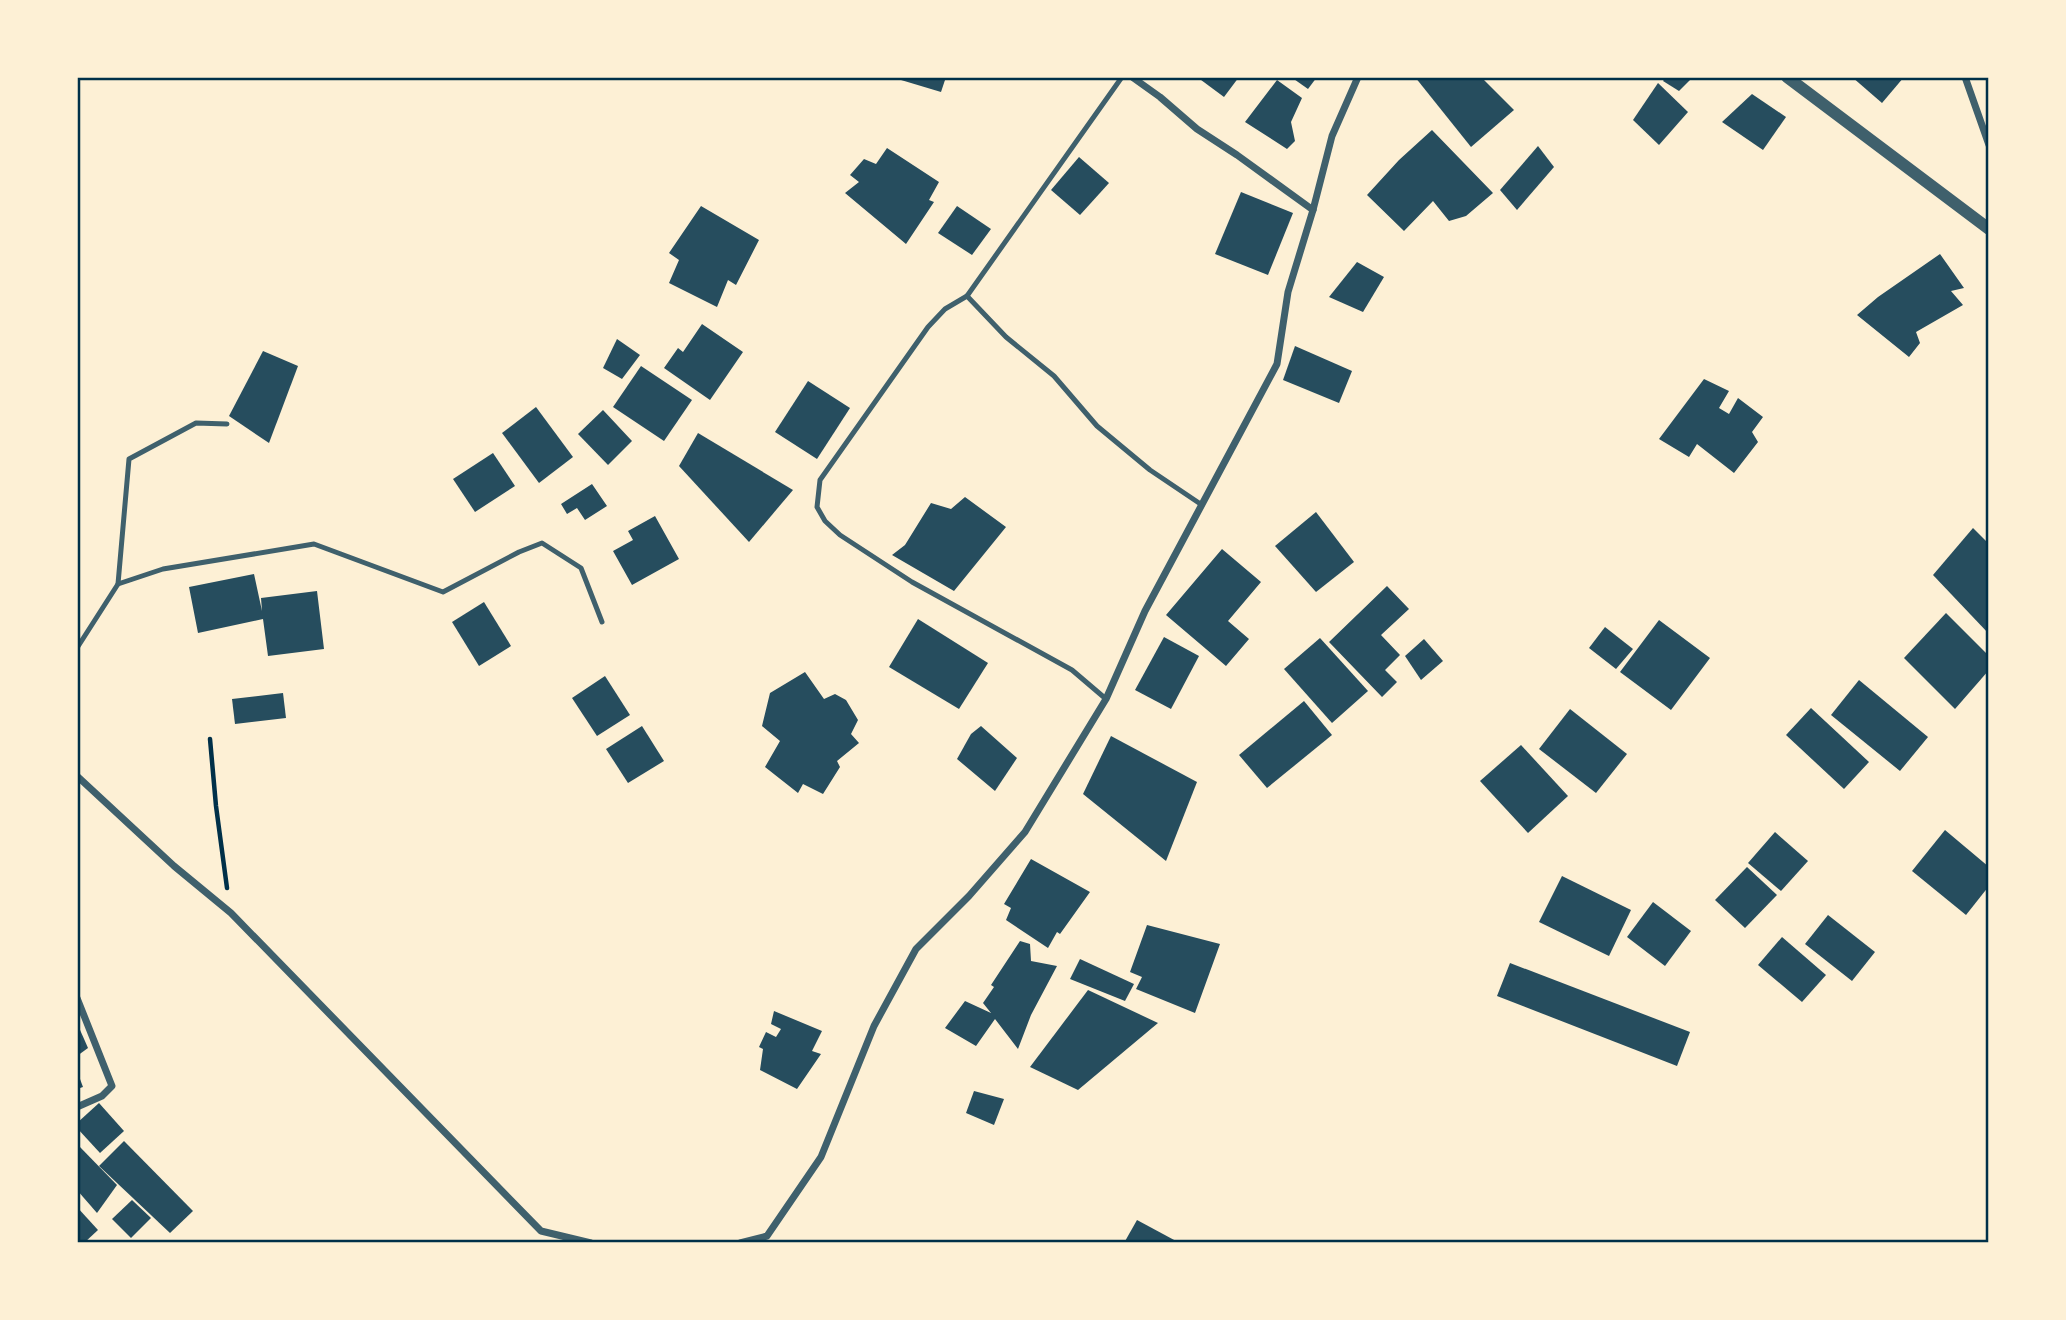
<svg xmlns="http://www.w3.org/2000/svg" width="2066" height="1320" font-family="Jost,sans-serif">
<rect width="100%" height="100%" fill="#fdf0d5"/>
<!-- building -->
<g fill="#264d5e">
<path d="M891,77H946L941,92Z"/>
<path d="M1197,77H1239L1224,97Z"/>
<path d="M1291,77H1317L1308,89Z"/>
<path d="M1415,77H1481L1514,110L1471,147Z"/>
<path d="M1666,77H1693L1679,91L1663,81Z"/>
<path d="M1852,77H1904L1882,103Z"/>
<path d="M1277,80L1302,98L1291,122L1295,141L1287,149L1245,122Z"/>
<path d="M1658,83L1688,112L1659,145L1633,120Z"/>
<path d="M1752,94L1786,117L1763,150L1722,122Z"/>
<path d="M1432,130L1493,193L1466,216L1449,221L1433,201L1404,231L1367,195L1399,160Z"/>
<path d="M1538,146L1554,167L1517,210L1500,190Z"/>
<path d="M887,148L939,182L929,200L934,202L906,244L845,193L859,182L850,175L864,159L876,164Z"/>
<path d="M1079,157L1109,183L1080,215L1051,190Z"/>
<path d="M1241,192L1293,213L1268,275L1215,254Z"/>
<path d="M701,206L759,240L736,285L728,280L717,307L669,283L679,260L669,253Z"/>
<path d="M957,206L991,229L972,255L938,233Z"/>
<path d="M1940,254L1964,288L1951,291L1963,305L1916,332L1920,343L1909,357L1857,315L1878,297Z"/>
<path d="M1357,262L1384,277L1363,312L1329,297Z"/>
<path d="M702,324L743,352L710,400L664,368L678,348L683,352Z"/>
<path d="M617,339L640,355L622,379L603,368Z"/>
<path d="M1295,346L1352,371L1339,403L1283,380Z"/>
<path d="M263,351L298,366L269,443L229,416Z"/>
<path d="M641,366L692,400L664,441L613,407Z"/>
<path d="M1704,379L1729,391L1719,408L1729,414L1738,398L1763,417L1752,432L1758,442L1734,473L1697,444L1689,457L1659,439Z"/>
<path d="M808,381L850,408L817,459L775,432Z"/>
<path d="M536,407L573,457L539,483L502,433Z"/>
<path d="M603,410L632,441L608,465L578,434Z"/>
<path d="M698,433L793,490L749,542L679,466Z"/>
<path d="M493,453L515,486L475,512L453,479Z"/>
<path d="M592,484L607,506L585,520L577,508L567,514L561,504Z"/>
<path d="M965,497L1006,527L954,591L892,555L905,545L931,503L951,509Z"/>
<path d="M1316,512L1354,562L1316,592L1275,546Z"/>
<path d="M655,516L679,559L632,585L613,551L633,540L628,531Z"/>
<path d="M1973,528L1989,544V634L1933,575Z"/>
<path d="M1222,549L1261,582L1228,621L1249,639L1226,666L1166,615Z"/>
<path d="M254,574L262,611L261,598L317,591L324,649L268,656L263,619L198,633L189,587Z"/>
<path d="M1387,586L1409,609L1381,635L1400,655L1385,670L1397,682L1382,697L1329,642Z"/>
<path d="M484,602L511,646L479,666L452,622Z"/>
<path d="M1946,613L1989,656V670L1955,709L1904,658Z"/>
<path d="M918,619L988,663L959,709L889,667Z"/>
<path d="M1659,620L1710,658L1671,710L1620,672Z"/>
<path d="M1605,627L1633,649L1616,669L1589,648Z"/>
<path d="M1164,637L1199,656L1171,709L1135,690Z"/>
<path d="M1320,638L1368,691L1332,723L1284,669Z"/>
<path d="M1424,639L1443,661L1421,680L1405,656Z"/>
<path d="M805,672L824,699L835,694L846,700L858,720L851,734L859,743L837,761L840,767L823,794L803,784L798,793L765,767L780,741L762,726L770,693Z"/>
<path d="M605,676L630,715L597,736L572,698Z"/>
<path d="M1859,680L1928,737L1900,771L1831,715Z"/>
<path d="M283,693L286,718L235,724L232,699Z"/>
<path d="M1304,701L1332,735L1267,788L1239,755Z"/>
<path d="M1811,708L1869,762L1844,789L1786,735Z"/>
<path d="M1570,709L1627,754L1596,793L1539,749Z"/>
<path d="M642,726L664,761L628,783L606,749Z"/>
<path d="M981,726L1017,758L995,791L957,759L971,734Z"/>
<path d="M1111,736L1197,782L1166,861L1083,794Z"/>
<path d="M1521,745L1568,796L1528,833L1480,781Z"/>
<path d="M1945,830L1989,867V886L1966,915L1912,871Z"/>
<path d="M1775,832L1808,861L1781,891L1748,863Z"/>
<path d="M1031,859L1090,892L1060,934L1057,932L1048,948L1006,920L1011,908L1004,904Z"/>
<path d="M1747,867L1777,895L1745,928L1715,900Z"/>
<path d="M1562,876L1631,910L1609,956L1539,922Z"/>
<path d="M1653,902L1691,931L1665,966L1627,937Z"/>
<path d="M1828,915L1875,952L1852,981L1805,944Z"/>
<path d="M1147,925L1220,944L1195,1013L1136,989L1142,977L1130,972Z"/>
<path d="M1782,937L1826,975L1802,1002L1758,965Z"/>
<path d="M1020,941L1030,944L1031,961L1057,966L1031,1015L1018,1049L995,1019L976,1046L945,1028L965,1001L991,1013L983,1003L994,987L991,985Z"/>
<path d="M1080,959L1134,984L1125,1001L1070,979Z"/>
<path d="M1510,963L1690,1032L1677,1066L1497,996Z"/>
<path d="M1088,990L1158,1023L1078,1090L1030,1067Z"/>
<path d="M774,1011L822,1031L812,1051L821,1054L797,1089L760,1070L763,1049L759,1047L766,1032L776,1037L781,1029L771,1024Z"/>
<path d="M77,1023L88,1048L77,1056Z"/>
<path d="M77,1071L83,1087L77,1089Z"/>
<path d="M974,1091L1004,1099L994,1125L966,1113Z"/>
<path d="M99,1103L124,1131L100,1153L77,1128V1123Z"/>
<path d="M124,1141L193,1211L170,1233L99,1166Z"/>
<path d="M79,1146L117,1185L97,1213L77,1190V1147Z"/>
<path d="M132,1200L151,1218L131,1238L112,1219Z"/>
<path d="M77,1207L98,1230L84,1243H77Z"/>
<path d="M1137,1220L1176,1241L1174,1243H1124Z"/>
</g>
<g fill="none" stroke-linecap="round" stroke-linejoin="round">
<!-- path -->
<path stroke="#003049" stroke-width="4.5" d="M210,739L216,806L227,888"/>
<!-- service -->
<g stroke="#3f606c" stroke-width="5">
<path d="M967,296L1122,77"/>
<path d="M118,584L129,459L196,423L227,424"/>
<path d="M77,648L118,584L163,569L314,544L443,592L519,552L542,543L581,568L602,622"/>
<path d="M1106,699L1072,670L912,582L840,535L825,521L817,507L820,480L928,327L945,309L967,296L1006,337L1054,376L1097,426L1150,470L1202,505"/>
</g>
<!-- minor -->
<g stroke="#3f606c" stroke-width="7">
<path d="M1132,77L1160,97L1197,129L1237,155L1313,210"/>
<path d="M1965,77L1989,145"/>
<path d="M77,776L174,866L231,913L541,1231L591,1243"/>
<path d="M77,998L112,1086L102,1096L77,1107"/>
<path d="M740,1243L767,1236L821,1157L874,1026L916,949L969,896L1025,832L1106,699L1145,611L1277,364L1288,292L1313,210L1332,136L1358,77"/>
</g>
<!-- tertiary -->
<path stroke="#3f606c" stroke-width="12" d="M1787,77L1989,229"/>
</g>
<!-- border -->
<rect width="2066" height="1320" fill="none" stroke="#fdf0d5" stroke-width="158"/>
<rect x="79" y="79" width="1908" height="1162" fill="none" stroke="#003049" stroke-width="2.5"/>
</svg>
